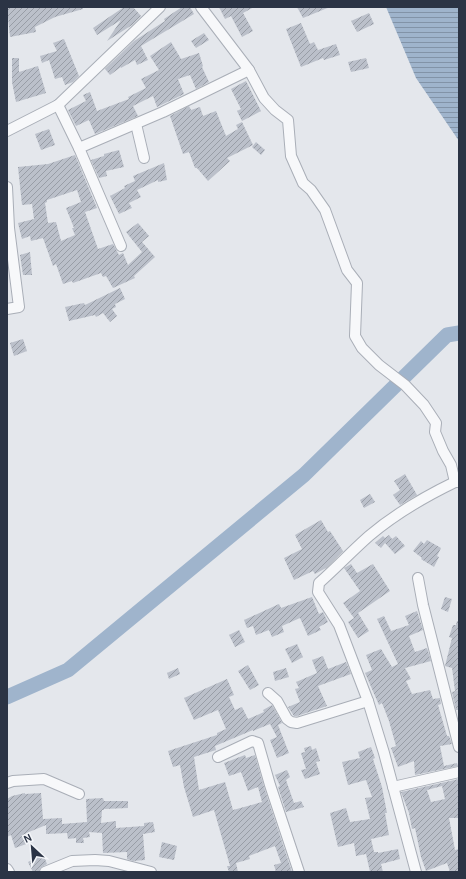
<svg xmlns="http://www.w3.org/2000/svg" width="466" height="879" font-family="Karla,sans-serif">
<defs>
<pattern id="water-rules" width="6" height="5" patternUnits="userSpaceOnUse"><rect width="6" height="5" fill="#9fb4cc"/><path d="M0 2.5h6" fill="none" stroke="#8293a7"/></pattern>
<pattern id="building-hatch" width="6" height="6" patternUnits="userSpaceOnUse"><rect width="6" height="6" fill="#bbc0ca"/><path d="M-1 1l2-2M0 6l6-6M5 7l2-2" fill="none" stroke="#989da6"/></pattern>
</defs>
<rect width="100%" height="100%" fill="#e4e7ec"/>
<!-- water -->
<path fill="url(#water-rules)" d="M386,7H459V141L416,78Z"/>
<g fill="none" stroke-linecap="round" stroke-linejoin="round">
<!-- river -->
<path stroke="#9fb4cc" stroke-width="15" d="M7,697L68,670L304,475L447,335L459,333"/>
</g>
<!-- building -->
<g fill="url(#building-hatch)" fill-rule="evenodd">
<path d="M7,7H83V9L55,17L35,27L36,32L10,37Z"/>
<path d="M124,7H133L141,16L132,25L107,41L121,20L97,35L93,28Z"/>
<path d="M182,7H190L194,14L141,46L148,60L137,65L135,60L121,68V67L110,75L105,69L134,41L165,21L164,19Z"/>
<path d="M219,7H254L243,13L253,31L242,37L231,16L225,19Z"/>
<path d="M297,7H330L303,18Z"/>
<path d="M369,13L374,24L357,32L351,21Z"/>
<path d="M301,23L310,44L314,42L318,50L336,44L340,55L324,60L323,58L301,67L286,29Z"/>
<path d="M204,33L209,40L196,48L191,41Z"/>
<path d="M64,39L79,76L73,82L65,85L62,77L55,79L49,60L42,63L40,56L57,51L53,43Z"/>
<path d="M171,42L181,59L199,53L203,66L202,67L209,82L196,89L190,75L178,79L184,94L157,107L153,96L133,106L138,116L95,134L89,120L76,126L68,110L86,101L83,95L90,92L97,111L129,99L128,97L146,88L141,79L159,70L150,56Z"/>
<path d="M12,58H19V72L38,66L46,93L16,102L12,82Z"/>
<path d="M366,58L369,68L351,72L348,62Z"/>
<path d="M246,81L261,111L242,121L237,111L241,109L231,89Z"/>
<path d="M189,106L191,110L200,107L203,116L216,111L226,136L238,129L236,125L242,122L253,145L227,158L230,161L208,181L197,168H195L189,152L183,154L170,116Z"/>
<path d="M49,129L55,145L41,150L35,134Z"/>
<path d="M256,142L265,150L261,155L252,147Z"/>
<path d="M119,150L124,167L106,171L107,176L99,178L91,160L104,156V154Z"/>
<path d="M75,155L97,208L85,212L98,249L113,244L119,255L123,253L128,265L142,252L126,232L138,223L149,236L142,242L155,257L134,276L135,278L113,288L106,276L103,277L101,273L73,283L72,281L63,284L56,264L53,266L43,238L31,241L30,236L22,239L18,223L34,219L32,204L22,205L18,167L48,164ZM77,190L81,202L66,208L74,228H72L75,235L61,241L56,222L48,223L45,203L47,202V200Z"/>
<path d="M164,163L167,180L158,182V180L137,190L141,197L129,203L132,208L119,214L110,196L125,188L124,186L135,181L133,176Z"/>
<path d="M30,252L32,275H23L20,255Z"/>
<path d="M120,288L125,299L115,304L116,307L112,309L117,316L110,322L103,313L96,317L95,315L69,321L65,307L84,303L85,305Z"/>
<path d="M23,339L27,351L14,356L10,343Z"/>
<path d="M405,474L417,495L400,505L393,495L400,490L394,481Z"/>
<path d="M370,494L375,502L364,508L360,500Z"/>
<path d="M321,520L328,532L330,531L343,551L326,568L315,574L313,571L294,580L284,558L302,549L295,535Z"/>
<path d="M389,535L392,539L396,536L405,546L395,554L385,543L381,548L375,543L383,536L385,538Z"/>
<path d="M427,540L441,548L437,556L439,557L434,567L421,559L422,558L413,551L421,541L424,544Z"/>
<path d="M351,564L357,573L373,564L390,591L358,613L369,631L358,638L348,622L354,618L343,603L360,591L344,568Z"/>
<path d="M312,597L319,614L323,612L328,622L319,627L321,630L308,636L300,618L282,626L284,632L272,637L269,630L256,635L253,626L247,628L244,620L279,604L281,608Z"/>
<path d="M445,597L452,599L448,612L441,609Z"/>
<path d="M417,611L423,630L409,636L415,652L427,648L431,661L405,668L411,679L406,681L412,694L430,690L433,699L440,698L441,704L438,705L447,736H449L452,744L440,746L444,766L457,763L458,766L415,775L414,761L398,767L391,748L396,746L389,721L382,703L379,705L365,673L372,670L366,655L381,649L392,667L398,664L377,619L384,616L391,631L409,625L405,616Z"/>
<path d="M457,621H459V690L455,691L452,668L445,666L452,638L449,637L453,625H456Z"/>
<path d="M239,630L245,642L235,647L229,635Z"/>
<path d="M297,644L303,657L292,663L285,649Z"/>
<path d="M323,656L328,669L346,662L351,674L318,686L327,706L297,716H294L288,707L300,702L295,689L299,688L296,682L317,673L312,660Z"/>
<path d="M248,665L259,685L250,690L238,671Z"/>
<path d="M178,668L180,674L169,679L167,673Z"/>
<path d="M286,668L289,677L275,681L273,672Z"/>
<path d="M227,679L234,695L229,697L235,710L242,707L248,719L264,712L263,710L272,705L282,723L278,725L289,753L277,758L270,740L277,737L270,724L253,731V730L215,746L216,750L194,757L199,790L225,782L233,810L262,802L258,787L248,791L241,772L229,776L224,763L245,755L246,758L255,755L264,787L292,872H276L274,865L281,863L275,846L249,856L250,859L236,863L238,872H229L227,866H230L214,810L193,817L184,787L180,765L173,767L168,751L217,735V733L226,729L218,710L194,720L184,698Z"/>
<path d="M459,690V710H456L452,692Z"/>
<path d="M311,746L312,750L316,748L320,761L316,762L320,774L305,779L301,770L306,769L301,753L305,752L304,748Z"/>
<path d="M371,747L375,758L373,759L382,787L387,813H385L389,835L371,839L374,852H378V853L398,849L400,859L381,864L383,872H370L366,854L356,856L354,843L338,847L330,813L346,808L350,822L370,819L365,798L372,797L366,780L348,785L342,762L360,758L358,752Z"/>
<path d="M287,770L290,777L286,780L294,803L301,801L304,807L286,812L278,787L280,786L275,775Z"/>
<path d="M459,779V818H449L455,850L459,849V872H450L447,863L426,871L421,857L415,828L412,829L409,813L401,792ZM442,786L445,799L431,802L427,790Z"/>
<path d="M25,793V794L41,793L43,819L62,818V824L87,822L86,799L103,798L104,801H128V808L104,809V810H102L101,823L116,821V828L144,826V823L153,822L155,832L143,834L145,860L133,861L127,859V852L103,853L102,833L89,832L90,837L83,838L84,843H76V838L68,839L67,833L46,834V825L29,832L32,842L15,848L11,835L7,837V799L12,796Z"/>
<path d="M162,842L177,846L174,860L159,857Z"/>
<path d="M43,854L47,864L40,868L39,872H33L28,862Z"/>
</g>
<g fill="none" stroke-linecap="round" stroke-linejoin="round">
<!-- minor casing -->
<g stroke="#a9aeb7" stroke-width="12">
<g id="minor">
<path d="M249,70L264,98L275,110L288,120L291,156L303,183L311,190L325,210L347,270L357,283L355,336L362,348L379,365L405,385L424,405L436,423L435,432L443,451L451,465L455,482"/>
<path d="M58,105L79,148L163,112L249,70L201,7"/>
<path d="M136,124L144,158"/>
<path d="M7,131L58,105L160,7"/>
<path d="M79,148L121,246"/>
<path d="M7,187L9,228L19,307L7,309"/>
<path d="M418,578L423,605L459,747"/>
<path d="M268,693L277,701L287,719L291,722L297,723L368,701"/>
<path d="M218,757L252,741L258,743L270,785L299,872"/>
<path d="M7,783L13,781L44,779L79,794"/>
<path d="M393,787L459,772"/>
<path d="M7,869L9,872"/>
<path d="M45,872L72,861L95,860L109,861L151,872"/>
<path d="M416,872L384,753L368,701L339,625L318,592L319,583C336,568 352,551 369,536C395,514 424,497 455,482H459"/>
</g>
</g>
<!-- minor -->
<use href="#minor" stroke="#f7f8fa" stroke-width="10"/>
</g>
<!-- border -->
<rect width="466" height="879" fill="none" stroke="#2b3445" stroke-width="16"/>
<!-- north arrow -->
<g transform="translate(32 847) rotate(334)" stroke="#f4f6f9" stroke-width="3" paint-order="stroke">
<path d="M0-3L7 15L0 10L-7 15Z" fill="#2b3445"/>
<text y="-6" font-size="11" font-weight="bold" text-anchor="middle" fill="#2b3445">N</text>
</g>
</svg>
